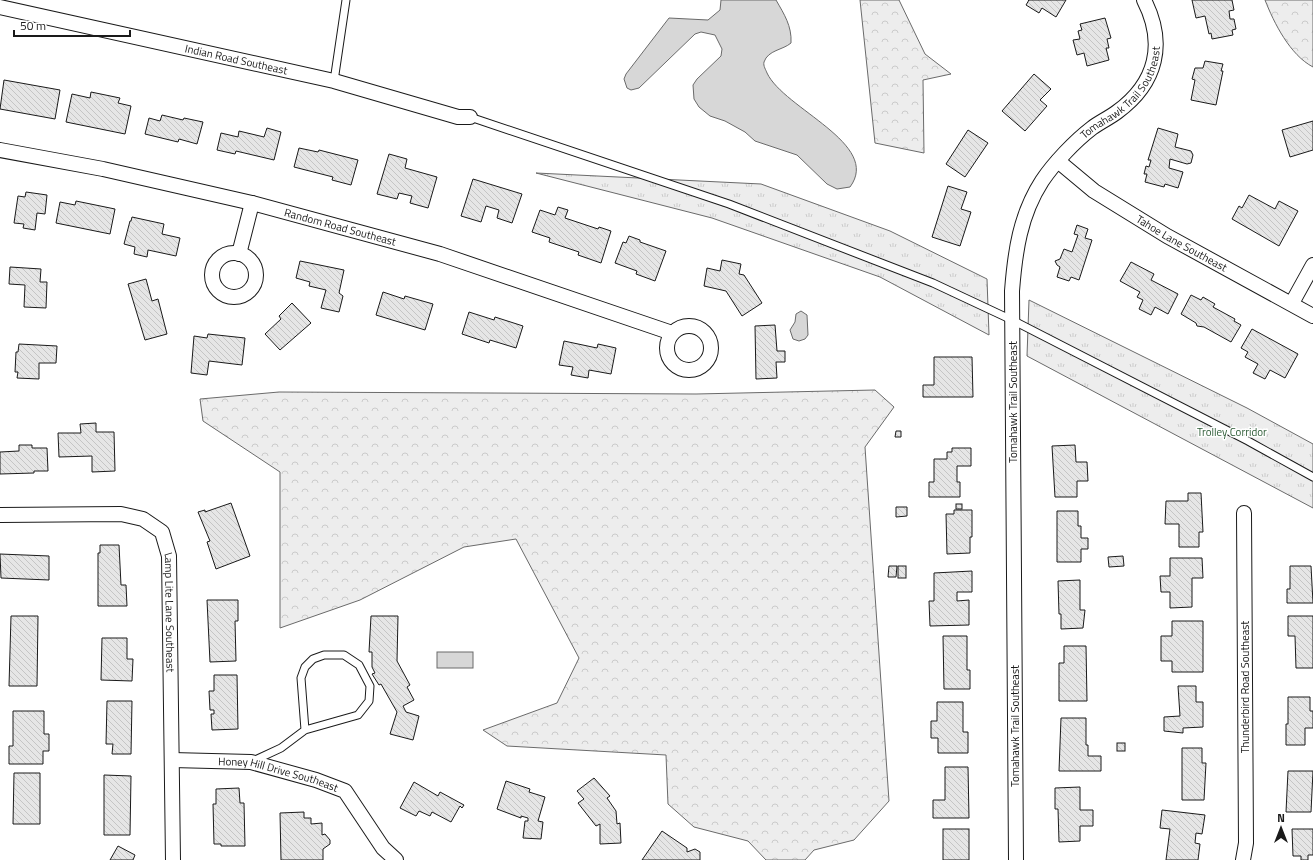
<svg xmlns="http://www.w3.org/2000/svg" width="1313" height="860" font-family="'Titillium Web',sans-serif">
<defs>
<pattern id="forest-crowns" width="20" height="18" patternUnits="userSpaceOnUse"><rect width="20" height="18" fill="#ededed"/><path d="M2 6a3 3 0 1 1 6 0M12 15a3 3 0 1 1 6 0" fill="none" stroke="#cbcbcb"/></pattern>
<pattern id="park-tufts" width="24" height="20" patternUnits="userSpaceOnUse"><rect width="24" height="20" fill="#ededed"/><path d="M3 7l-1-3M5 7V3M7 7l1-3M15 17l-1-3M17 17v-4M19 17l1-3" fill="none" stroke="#cbcbcb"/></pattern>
<pattern id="building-back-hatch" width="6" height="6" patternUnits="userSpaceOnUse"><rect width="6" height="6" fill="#e6e6e6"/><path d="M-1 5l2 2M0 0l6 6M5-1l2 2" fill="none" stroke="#c5c5c5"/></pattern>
</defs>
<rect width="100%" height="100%" fill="#fff"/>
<!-- forest -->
<g fill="url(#forest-crowns)" stroke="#6a6a6a">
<path d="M860,0H899L925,54L951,74L923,80L924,153L875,143Z"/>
<path d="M1265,0H1313V67C1290,55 1274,23 1265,0Z"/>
<path d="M875,390L894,407L865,447L889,801L854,840L814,850L805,860H766L748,841L694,827L668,804L666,755L507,746L483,730L557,703L579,658L516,539L464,547L360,600L280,628V472L203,421L200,399L279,392L696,394Z"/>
</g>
<!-- park -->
<g fill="url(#park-tufts)" stroke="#6a6a6a">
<path d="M536,173L761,184L890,231L987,279L989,335L880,277L712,218Z"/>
<path d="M1029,300L1247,408L1313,444V508L1027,356Z"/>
</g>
<!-- water -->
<g fill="#d7d7d7" stroke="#6a6a6a">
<path d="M721,0H776C784,14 792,26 791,43C783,50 768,50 764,62C763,66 766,70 767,73C784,109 882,144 850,187L837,189L827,184L797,155L755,141L745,132L725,121L710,116L699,107L694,99L693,85L697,79L721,56L722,49L715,35L701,32L695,34L639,88L631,90L627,88L624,79L626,74L669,18L708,20L720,10Z"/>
<path d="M801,311L807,315L808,335L805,339L799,341L793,339L790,330L795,322L796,314Z"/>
<rect x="437" y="652" width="36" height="16"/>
</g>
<!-- building -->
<g fill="url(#building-back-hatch)" stroke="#1a1a1a">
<path d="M1029,0H1028H1066L1056,17L1042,8L1039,13L1026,5Z"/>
<path d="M1192,0H1232L1234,10L1229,11L1230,19H1234L1236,29L1232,30L1233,35L1212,39L1211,33L1209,34L1205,16L1196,18Z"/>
<path d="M1105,18L1111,38L1107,39L1109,48H1106L1109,60L1087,66L1084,53L1077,55L1073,40L1080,39L1078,31L1082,30L1080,24Z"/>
<path d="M1205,61L1223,64L1221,71H1223L1216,105L1191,100L1195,80L1192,79L1195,68H1203Z"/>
<path d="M1034,74L1051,89L1040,100L1047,106L1025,131L1002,111Z"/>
<path d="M4,80L60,90L55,119L0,109Z"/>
<path d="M91,92L120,98L118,103L131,106L125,134L66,122L72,94L90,98Z"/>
<path d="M162,115L183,120L184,118L203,122L197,144L179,139L178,142L145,134L149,118L160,121Z"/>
<path d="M1313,121V150L1290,157L1282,130Z"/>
<path d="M267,128L281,132L274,160L236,151L235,154L217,150L221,133L238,137L239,131L264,137Z"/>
<path d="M1158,128L1178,134L1175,147L1191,151L1193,155L1191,163L1187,164L1170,159L1169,168L1183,172L1178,188L1165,184L1164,187L1145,182L1147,174H1144L1146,166L1149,167L1151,160H1148Z"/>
<path d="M968,130L988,143L965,177L946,164Z"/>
<path d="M299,148L318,152L319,150L358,160L351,185L332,180L333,177L294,167Z"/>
<path d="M389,154L407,159L405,168L437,177L428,208L410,203L412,196L399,193L397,199L377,194Z"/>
<path d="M473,179L522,194L512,223L497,218L499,210L486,206L481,222L461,216Z"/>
<path d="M948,186L967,192L961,209L971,212L960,246L932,237Z"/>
<path d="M26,192L47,195L45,214L37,213L35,230L23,228L24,224L14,223L18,196L25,197Z"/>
<path d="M1249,195L1275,209L1279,201L1298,211L1279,246L1232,219L1239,206L1242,208Z"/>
<path d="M76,201L115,209L110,234L56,223L60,202L75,205Z"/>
<path d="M558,207L568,210L565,218L598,229L599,227L611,231L601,263L578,255L579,252L549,242L550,238L532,232L540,210L555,215Z"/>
<path d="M132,217L164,224L162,234L180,238L176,256L148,250L147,257L134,254L135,247L124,244L130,221H131Z"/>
<path d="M1077,225L1088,229L1085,238L1092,240L1079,280L1071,277L1069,281L1057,277L1060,267L1057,265L1055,261L1060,259L1064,249L1072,252L1078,235L1074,234Z"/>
<path d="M629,236L640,240V242L666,251L655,281L636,274L637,271L615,263L623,242L626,243Z"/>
<path d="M722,260L741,264L739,274L744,275L762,303L742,316L726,291L704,286L707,268L720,271Z"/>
<path d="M300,261L344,270L339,293L343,296L339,312L321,308L326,290L309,286L310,282L296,278Z"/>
<path d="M1131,262L1154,274L1151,280L1178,294L1168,314L1155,307L1151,315L1139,309L1143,300L1137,297L1140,292L1120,281Z"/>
<path d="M10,267L41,269L40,282H47L46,308L24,307L25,285L9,284Z"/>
<path d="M146,279L152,301L158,299L167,334L145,340L128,284Z"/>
<path d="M383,292L404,299L405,296L433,304L425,330L376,315Z"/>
<path d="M1191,295L1201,300L1203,297L1215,304L1213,307L1235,319L1234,321L1241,325L1231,342L1204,327L1197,326L1196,323L1181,314Z"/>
<path d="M292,303L311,323L280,350L265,334L281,319L279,316Z"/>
<path d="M469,312L494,320L495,317L523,326L516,348L490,340L489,343L462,334Z"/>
<path d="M775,325L777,351H785V362H776L777,378L756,379L755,326Z"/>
<path d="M1252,329L1298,354L1285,378L1270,370L1265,379L1253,373L1258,364L1245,357L1248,352L1241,348Z"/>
<path d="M208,334L245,338L242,365L209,361L207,375L191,373L194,336L207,338Z"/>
<path d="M564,341L597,348L598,344L616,348L611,374L589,370L588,378L571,375L573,367L559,365Z"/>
<path d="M19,344L57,346L56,363H39V379L17,378L18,372H15L16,352H18Z"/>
<path d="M934,357H972L973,397H923V385H934Z"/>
<path d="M96,423V432H114L115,471L92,472V456L59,457L58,433H81L80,424Z"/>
<path d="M896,431H901V437H895Z"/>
<path d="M19,445H32V448H47L48,471H34V473L0,474V452L19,451Z"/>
<path d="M1075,445L1076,462H1087L1088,481H1077V497H1055L1052,446Z"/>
<path d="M952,448H971V466H957V482H960V497H929V482H934V459H947V452H952Z"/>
<path d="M1188,493H1201L1203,532H1199V547H1179V524H1165L1166,501H1188Z"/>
<path d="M231,503L250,556L216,569L207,542L210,541L198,512L205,510V512Z"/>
<rect x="956" y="504" width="6" height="5"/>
<path d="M896,507H907V516L896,517Z"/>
<path d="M954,510H972V537H970V553L947,554L946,514H954Z"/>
<path d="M1057,511H1078V526H1081V538H1088V549H1081V562H1057Z"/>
<path d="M100,545H119L121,585H126L127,606H98V553H100Z"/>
<path d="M0,554L49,556V580L1,578Z"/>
<path d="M1123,556L1124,566L1109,567L1108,557Z"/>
<path d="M1170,558H1202L1203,578H1192V607L1170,608V592H1161L1160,576H1170Z"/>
<path d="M889,566H897L896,577H888Z"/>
<rect x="898" y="566" width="8" height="12"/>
<path d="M1290,566H1311L1313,603H1287V589H1290Z"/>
<path d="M972,571V592H957V601L969,600V625L930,626L929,601H934V573Z"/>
<path d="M1080,580V610H1085L1083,628L1061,629V614H1059L1058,581Z"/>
<path d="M207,600H238V621H235L236,661L210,662Z"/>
<path d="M11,616H38L37,686H9Z"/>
<path d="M371,616H398L397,661L410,685L407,687L414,700L403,706L406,712L419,716L413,740L390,734L397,712L381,684L379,685L372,674L375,673L372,667V652H369Z"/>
<path d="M1288,616H1313V668H1296L1295,636H1288Z"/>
<path d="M1172,621H1203V672H1172V661H1161V636H1172Z"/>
<path d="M943,636H967V670H970V689H944Z"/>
<path d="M102,638H127V659H133L132,681L101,680Z"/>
<path d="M1064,646H1086L1087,701H1059V663H1064Z"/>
<path d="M214,675H237L238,729L212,730L211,714H214V710H210L209,691H214Z"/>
<path d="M1178,686H1196V702H1203V727L1183,728V733L1164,731V717L1180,716Z"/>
<path d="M1288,697H1310V711H1313V728H1305V745H1286V724H1288Z"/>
<path d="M107,701H132L131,754H112L113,744H106Z"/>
<path d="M937,702H963V732H968V753H938V738H931V721H937Z"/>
<path d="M13,711H44V734H49V751H43V764H9V746H13Z"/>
<path d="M1061,718H1086V745H1088V756H1101V771H1059Z"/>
<rect x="1117" y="743" width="8" height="8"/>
<path d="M1182,748H1202V763H1206L1204,800H1182Z"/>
<path d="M945,767H968L969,818H933V800H945Z"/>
<path d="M1288,771H1313L1311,812H1286Z"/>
<path d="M14,773H40V824H13Z"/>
<path d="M104,775L131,776L130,835H104Z"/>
<path d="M594,778L610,796L607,798L616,811L617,824L620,823L621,843L600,844V824L596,826L578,803L584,799L577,791Z"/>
<path d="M506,781L530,789L529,792L545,797L538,821L543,822L541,839L523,838L525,821H528V818L521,816V818L497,809Z"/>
<path d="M414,782L438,796L440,792L464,805L462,808L460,806L451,822L432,812L430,816L419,811L416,816L400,808Z"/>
<path d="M1080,787V810H1093V826H1080V841L1059,842L1058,809H1055V788Z"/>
<path d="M239,788L240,803H244L245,846H221V844H214L213,804H216V789Z"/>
<path d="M1162,810L1205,815L1202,834L1196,833L1195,843L1200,844L1198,860H1166L1170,829L1160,828Z"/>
<path d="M304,812V818H311V824L322,823V835L325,834L330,840V844L323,849V860H281L280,813Z"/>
<rect x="943" y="829" width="26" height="31"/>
<path d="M1292,829H1313V855H1308V860H1301V856H1293Z"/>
<path d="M662,831L687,848V852L695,849L700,852V860H642Z"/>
<path d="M118,846L135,855L133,860H110Z"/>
</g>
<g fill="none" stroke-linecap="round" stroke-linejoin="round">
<!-- service casing -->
<g stroke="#1a1a1a" stroke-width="9">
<g id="service">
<path d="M334,81L346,0"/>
<path d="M470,117L729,204L933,283L1012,320L1248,441L1313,477"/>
<path d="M253,761L281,748L305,730L358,715L369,701L370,686L359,665L344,655H324L313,659L305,667L301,678L305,730"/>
</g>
</g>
<!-- minor casing -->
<g stroke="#1a1a1a" stroke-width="16">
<g id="minor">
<path id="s1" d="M0,7L334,81L458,117H470"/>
<path id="s2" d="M0,150L103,169L252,203L440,254L672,333"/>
<path id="s3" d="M1058,161L1094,191L1167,236L1313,316"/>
<circle cx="234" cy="275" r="22"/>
<path d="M239,254L252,203"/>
<path d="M1292,303L1313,265"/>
<circle cx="689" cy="348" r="22"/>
<path id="s4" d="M0,515L121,514L143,519L162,532L169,556L173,860"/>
<path id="s5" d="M172,760L251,762L316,780L345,791L383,848L396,860"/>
<path id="s6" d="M1016,860L1012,291C1015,252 1020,215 1042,181C1054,163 1075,141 1092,128C1100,122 1109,118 1117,112C1157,83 1166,43 1144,0"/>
<path d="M1243,860L1246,843L1244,513"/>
</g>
</g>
<!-- service -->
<use href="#service" stroke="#fff" stroke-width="7"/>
<!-- minor -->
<use href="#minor" stroke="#fff" stroke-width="14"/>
</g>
<g text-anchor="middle" stroke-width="3" stroke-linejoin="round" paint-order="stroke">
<!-- street labels -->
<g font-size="11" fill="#1a1a1a" stroke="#fff">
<text dy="4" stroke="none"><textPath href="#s1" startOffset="242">Indian Road Southeast</textPath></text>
<text dy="4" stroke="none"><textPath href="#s6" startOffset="805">Tomahawk Trail Southeast</textPath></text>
<text dy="4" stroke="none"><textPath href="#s2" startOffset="349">Random Road Southeast</textPath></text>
<text dy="4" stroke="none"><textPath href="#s3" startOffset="149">Tahoe Lane Southeast</textPath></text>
<text transform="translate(1013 402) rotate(-90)" y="4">Tomahawk Trail Southeast</text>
<text dy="4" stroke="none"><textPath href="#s4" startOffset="248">Lamp Lite Lane Southeast</textPath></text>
<text transform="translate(1245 687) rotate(-90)" y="4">Thunderbird Road Southeast</text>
<text transform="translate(1015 726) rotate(-90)" y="4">Tomahawk Trail Southeast</text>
<text dy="4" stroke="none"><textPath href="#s5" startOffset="108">Honey Hill Drive Southeast</textPath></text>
</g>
<!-- park labels -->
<g font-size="11" fill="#2b5a34" stroke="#fff">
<text x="1232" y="436">Trolley Corridor</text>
</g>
</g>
<!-- north arrow -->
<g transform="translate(1281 828)" stroke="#ffffff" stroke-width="3" paint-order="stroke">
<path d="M0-3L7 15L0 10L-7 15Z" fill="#1a1a1a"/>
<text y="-6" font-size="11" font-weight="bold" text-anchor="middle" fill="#1a1a1a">N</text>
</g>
<!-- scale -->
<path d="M14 30v6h116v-6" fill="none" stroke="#1a1a1a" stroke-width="2"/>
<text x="20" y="30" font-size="12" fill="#1a1a1a" stroke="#ffffff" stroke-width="3" paint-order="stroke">50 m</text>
</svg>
